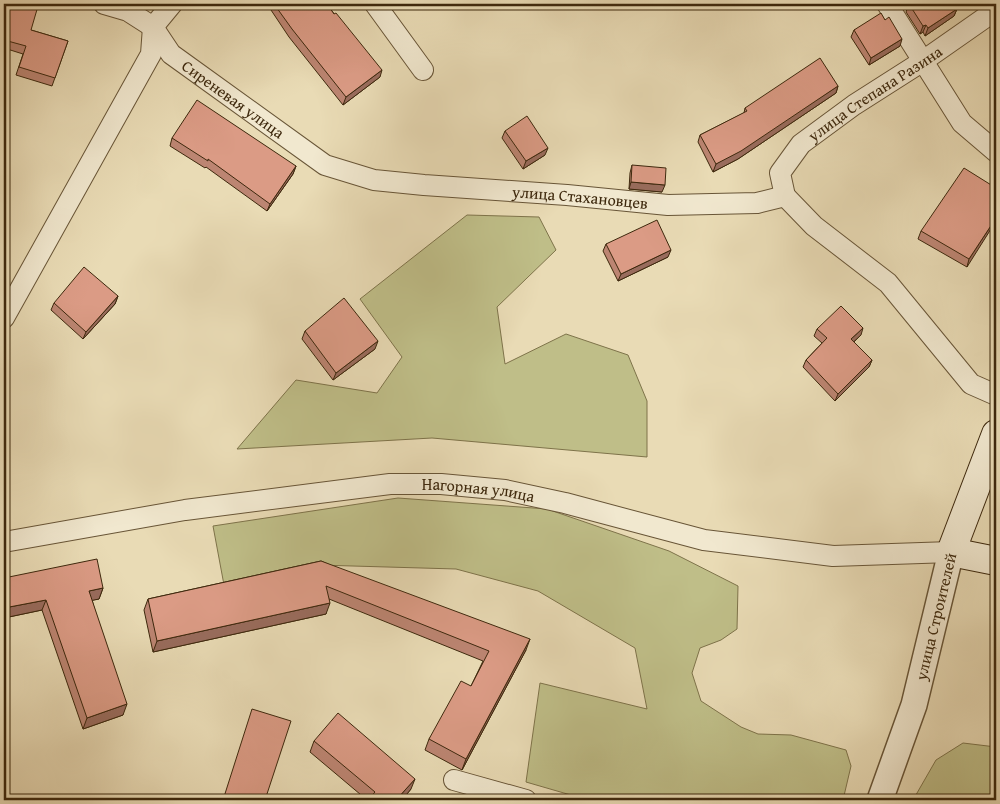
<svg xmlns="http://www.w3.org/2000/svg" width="1000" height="804" font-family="'Gentium Book Plus',serif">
<rect width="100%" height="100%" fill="#e9dbb5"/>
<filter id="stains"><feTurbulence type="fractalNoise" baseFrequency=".004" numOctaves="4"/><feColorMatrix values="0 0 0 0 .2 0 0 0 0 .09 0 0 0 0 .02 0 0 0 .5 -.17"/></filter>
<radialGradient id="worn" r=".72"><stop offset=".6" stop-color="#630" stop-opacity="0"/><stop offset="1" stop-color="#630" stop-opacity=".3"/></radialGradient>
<!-- green -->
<g fill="#bfbe88" stroke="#7e734a">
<path d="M467,215L539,217L556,250L497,307L505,364L566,334L628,355L647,401V457L432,438L237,449L296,380L377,393L402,357L360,299Z"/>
<path d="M398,498L547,509L669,551L738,586L737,629L721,640L700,648L692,673L701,701L741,727L758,734L791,735L846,750L851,766L843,800H588L526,782L540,683L647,709L635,648L538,591L456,569L318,565L224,585L213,526Z"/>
<path d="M963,743L996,747V800H913L936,760Z"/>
</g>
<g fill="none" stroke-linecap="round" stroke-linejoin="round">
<!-- minor casing -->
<g stroke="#685537" stroke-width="22">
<g id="minor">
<path id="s1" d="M104,4L128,11L153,27L171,54L325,165L374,180L424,185L567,195L668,205L757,203L785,196"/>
<path d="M375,4L423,70"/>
<path d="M887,4L962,123L996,152"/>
<path id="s2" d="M785,196L780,173L801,144L854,105L923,61L996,10"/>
<path d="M785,196L814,226L888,283L971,384L996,395"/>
<path d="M4,318L151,54L153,27L172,4"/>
<path id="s3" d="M4,542L185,510L390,484H441L505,490L565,503L704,540L833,556L951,552"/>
<path d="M454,780L526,800"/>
</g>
</g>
<!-- tertiary casing -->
<g stroke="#685537" stroke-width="28">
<g id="tertiary">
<path id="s4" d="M880,800L914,705L951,552"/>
</g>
</g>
<!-- secondary casing -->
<g stroke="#3d280d" stroke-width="30">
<path id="secondary" d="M996,434L951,552L996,561"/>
</g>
<!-- minor -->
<use href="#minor" stroke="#f1e8cf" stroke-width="20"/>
<!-- tertiary -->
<use href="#tertiary" stroke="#f1e8cf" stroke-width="25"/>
<!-- secondary -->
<use href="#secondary" stroke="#f1e8cf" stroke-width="28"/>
</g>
<!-- wall -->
<g fill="#bc8572" stroke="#3d280d">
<path d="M4,4L31,30L68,41L52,86L16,75L23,54L4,48Z"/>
<path d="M267,4H327L380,77L343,105L289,37Z"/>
<path d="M909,4L957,9L954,16L925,36L923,32L920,34L906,12Z"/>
<path d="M885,20L900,46L869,65L851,37L854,30Z"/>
<path d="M838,86L836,93L738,159L713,172L698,142L700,135L744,113L745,108Z"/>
<path d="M505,131L545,155L523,169L502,138Z"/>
<path d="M172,138L296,166L293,174L267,211L206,167L205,168L170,146Z"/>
<path d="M632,165L662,192L629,189L630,173Z"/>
<path d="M996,188L967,267L918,239L921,231Z"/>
<path d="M606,244L668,257L618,281L603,251Z"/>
<path d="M118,296L115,304L83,339L51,310L54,303Z"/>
<path d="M817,329L861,335L854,342L872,360L869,367L835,401L803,367L806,360L822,343L814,336Z"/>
<path d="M305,331L375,349L333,380L302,339Z"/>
<path d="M321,561L526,650L462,770L425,750L429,739L471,686L483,661L329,599L326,614L153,652L144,610L148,599Z"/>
<path d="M4,578L103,588L99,599L92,600L123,715L83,729L42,610L4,618Z"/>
<path d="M314,741L411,789L402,800H367L310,752Z"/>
</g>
<!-- shaded-wall -->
<g fill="#996c5d" stroke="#3d280d">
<path d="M957,9L954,16L925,36L928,28Z"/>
<path d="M926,25L923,32L920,34L923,26Z"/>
<path d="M902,39L900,46L869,65L871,58Z"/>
<path d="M382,70L380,77L343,105L346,97Z"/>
<path d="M838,86L836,93L738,159L713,172L716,164Z"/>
<path d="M548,148L545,155L523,169L526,161Z"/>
<path d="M296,166L293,174L267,211L270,204Z"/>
<path d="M631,182L665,185L662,192L629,189Z"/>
<path d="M996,218V221L967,267L969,259Z"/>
<path d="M671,250L668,257L618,281L621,274Z"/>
<path d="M118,296L115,304L83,339L86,332Z"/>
<path d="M863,328L861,335L848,347L851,339Z"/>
<path d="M378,341L375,349L333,380L336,373Z"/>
<path d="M872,360L869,367L835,401L838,394Z"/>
<path d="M103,588L99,599L85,602L89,591Z"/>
<path d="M46,600L42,610L4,618V608Z"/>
<path d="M330,603L326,614L153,652L157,641Z"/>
<path d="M530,639L526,650L462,770L466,759Z"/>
<path d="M127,704L123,715L83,729L87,718Z"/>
<path d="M415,779L411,789L402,800H396Z"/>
</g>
<!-- building -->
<g fill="#db9b85" stroke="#3d280d">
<path d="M4,4H32L38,6L31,30L68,41L55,78L19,67L26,46L4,40Z"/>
<path d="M274,4H327L334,14L336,13L382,70L346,97L292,29Z"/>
<path d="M909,4H954L957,9L928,28L926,25L923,26Z"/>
<path d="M881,13L885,20L889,17L902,39L871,58L854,30Z"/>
<path d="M820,58L838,86L741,151L716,164L700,135L747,111L745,108Z"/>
<path d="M197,100L296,166L270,204L208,159V161L172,138Z"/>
<path d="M527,116L548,148L526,161L505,131Z"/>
<path d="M632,165L666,168L665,185L631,182Z"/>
<path d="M964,168L996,188V218L969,259L921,231Z"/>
<path d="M657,220L671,250L621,274L606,244Z"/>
<path d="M84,267L118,296L86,332L54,303Z"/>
<path d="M344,298L378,341L336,373L305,331Z"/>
<path d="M841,306L863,328L851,339L872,360L838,394L806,360L827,338L817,329Z"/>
<path d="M97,559L103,588L89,591L127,704L87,718L46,600L4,608V578Z"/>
<path d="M321,561L530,639L466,759L429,739L461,681L471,686L489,651L326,586L330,603L157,641L148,599Z"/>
<path d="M252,709L291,721L265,800H223Z"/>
<path d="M338,713L415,779L396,800H368L375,792L314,741Z"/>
<path d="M117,796L118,800H95Z"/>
</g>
<g text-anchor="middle" stroke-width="4.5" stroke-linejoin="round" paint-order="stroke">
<!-- street labels -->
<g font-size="16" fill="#3d280d" stroke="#f1e8cf">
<text dy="6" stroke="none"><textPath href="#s2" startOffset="149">улица Степана Разина</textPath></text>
<text dy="6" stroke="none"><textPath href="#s1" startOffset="164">Сиреневая улица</textPath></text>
<text dy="6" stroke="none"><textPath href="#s1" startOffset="535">улица Стахановцев</textPath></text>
<text dy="6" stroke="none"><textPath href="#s3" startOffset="479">Нагорная улица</textPath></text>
<text dy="6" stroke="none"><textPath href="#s4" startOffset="192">улица Строителей</textPath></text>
</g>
</g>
<!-- margin -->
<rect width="1000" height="804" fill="none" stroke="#e9dbb5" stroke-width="20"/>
<rect x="5" y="5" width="990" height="794" fill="none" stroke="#3d280d" stroke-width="2.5"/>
<rect x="10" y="10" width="980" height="784" fill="none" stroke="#3d280d"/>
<rect width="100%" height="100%" filter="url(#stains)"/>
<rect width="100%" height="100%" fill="url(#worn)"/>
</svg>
